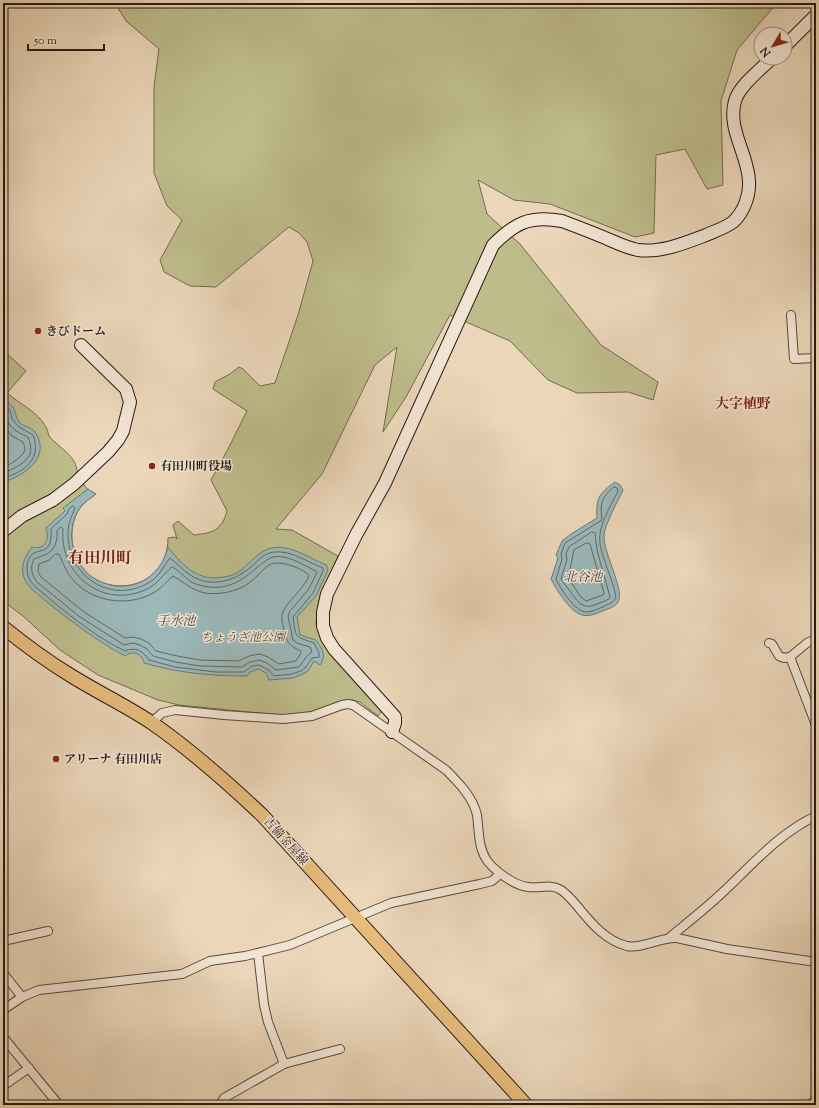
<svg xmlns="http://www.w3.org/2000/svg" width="819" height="1108" font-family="'Sorts Mill Goudy','Noto Serif JP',serif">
<rect width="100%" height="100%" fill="#ebd6b9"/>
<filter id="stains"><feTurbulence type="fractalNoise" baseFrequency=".005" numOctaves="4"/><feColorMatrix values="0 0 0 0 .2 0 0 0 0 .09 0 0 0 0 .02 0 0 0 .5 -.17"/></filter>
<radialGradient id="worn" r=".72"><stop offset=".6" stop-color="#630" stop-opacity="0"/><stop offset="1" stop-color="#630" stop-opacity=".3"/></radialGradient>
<!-- green -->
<path fill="#bebc8b" stroke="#726b50" d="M115,3H777L737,50L721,101L723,185L707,189L685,149L656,155L654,233L635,237L550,204L514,200L478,180L487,214L520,244L601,345L658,382L653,400L628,392L577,393L548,380L510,341L450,315L406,397L383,432L397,347L375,365L322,474L276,529L292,530L338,556L319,600L316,624L321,638L382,711L378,716L360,702L352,700L343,701L322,709L304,713L280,715L179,705L158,700L98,675L60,650L23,616L3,601V350L26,371L7,393C20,404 38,412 46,427C48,430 48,434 49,436C50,438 54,441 56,443C66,452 78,460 77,474L87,489L96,494C91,498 84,502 80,508C67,527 70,554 85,571C102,590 136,591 154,573C164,563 168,552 168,538L175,537L177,539L173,525L178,521L194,535C213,533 222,530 227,511L211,480L228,449L247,411L213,389L215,382L230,374L239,367L243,369L260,386L275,383L298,315L313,261L307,242L299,233L289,227L216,287L190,286L164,272L160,260L182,220L167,206L154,173V86L159,49L126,21Z"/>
<!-- water -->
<g fill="#9bb7b8" stroke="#6c7877">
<path d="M3,398C6,401 12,405 14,409C16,414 16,418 20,423C24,427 32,427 35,432C52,457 24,476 3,482Z"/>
<path d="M615,482L620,485L623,490C618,501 605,524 604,535C603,552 623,587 619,600C617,606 611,608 605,610C598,613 590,617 582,615C570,612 556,589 551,579L558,558L556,555L562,541L571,534L597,518C596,497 599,494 615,482Z"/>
<path d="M88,489L96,494C91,498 84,502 80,508C64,530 72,567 97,580C128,596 160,580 168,547C183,566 198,582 224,577C230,576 237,574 241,570C251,562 259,551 271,548C290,544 309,558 326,565L328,569L327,572L316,596L297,617L300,635L316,640C322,649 327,654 320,665L314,661L308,671L303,674L293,678L269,680L266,673L258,669L250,672L247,676C212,676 178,673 144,663C142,653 133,650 125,656C97,641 72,622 47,602C39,595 28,588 24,578C20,566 25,556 32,547C45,551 50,538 46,528L65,511L63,508Z"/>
</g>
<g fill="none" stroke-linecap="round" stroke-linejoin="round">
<!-- shore -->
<g stroke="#606866" stroke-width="1">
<path d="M3,404L10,410L12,419L19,427L33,435C42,459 25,472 3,478"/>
<path d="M3,410C7,414 6,418 8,422C13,431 20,433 28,437C30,443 32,448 30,454C26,463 12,470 3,473"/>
<path d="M3,425L12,436L23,442C24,445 26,448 24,452C21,458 10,465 3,467"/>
<path d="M614,487L617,488L618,491C612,504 602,519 600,534C597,551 614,579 616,598C613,603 608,604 603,607C597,609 589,614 582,611C573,608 560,588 556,579L562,559L561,554L565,543L602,520C600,503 601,498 614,487Z"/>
<path d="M73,506L75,508C71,517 67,527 68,537C70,578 112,604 148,583C160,577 163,566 170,558C176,562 181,568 186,572C207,589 232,583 251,567C258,561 264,553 274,552C291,550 307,562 323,568V571L313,593L293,617C296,638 294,636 314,643L319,653V657L312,658L305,668L301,671L292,674L274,676L269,670L259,665L252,666L244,672H216L175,667L149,660C143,650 135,647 125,651C98,638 74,619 51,600C45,594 36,589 31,582C27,576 26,568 28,561C34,543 53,561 51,529L67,514L69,509Z"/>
<path d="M61,527L63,529C59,575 104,610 147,589C158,584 163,574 172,567C181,571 186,581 196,584C220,592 238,585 255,569C261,565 266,559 273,557C287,554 303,565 316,571L317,573L308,590L290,611L288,616L293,640L297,643L310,647L312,652L307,656L299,667L276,670L267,663L259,660L250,662L242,667L200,666L175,662L153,656L147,649L140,645L133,643L124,645L80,617L37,582C31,574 30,567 34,559C38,557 43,556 47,554C55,549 58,540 57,531Z"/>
<path d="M592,532L595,533L597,550L610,597L609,599C588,608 584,612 570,591C567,587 563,583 561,578L567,560L566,554L569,547Z"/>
<path d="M587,543L590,544L604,593L603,595L586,601L581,597L568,578L574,550Z"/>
<path d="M56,554H59C63,563 67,574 74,581C94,603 130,607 155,592C162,588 167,581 173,576C184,582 191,590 205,593C219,595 237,592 249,583C256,578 262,570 269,565C279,559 301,568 309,575C304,590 283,604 282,616C281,621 284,628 285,634C287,644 292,647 301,651V653L296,661L279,664L268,657L260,654L249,656L239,661L200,660L177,656L156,651L149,643L141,639L133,637L125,638L84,612L41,577L38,572L39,564L49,560Z"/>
</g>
<!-- street casing -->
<g stroke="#57493e" stroke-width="10">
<g id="street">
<path d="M791,315L794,359L816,358"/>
<path d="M769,643L772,644L779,656L784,658L790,657L816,725"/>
<path d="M790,657L807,643L816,639"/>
<path d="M151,723L162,713L175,710L224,715L283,719L312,716L342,705L348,704L353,705L446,770C458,782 473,797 477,815C479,829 478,846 486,859C493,870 515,886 528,887C539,889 550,883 561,890C567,894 573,901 578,907C591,923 606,941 627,946C642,949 661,937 677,938L727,949L816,962"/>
<path d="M670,937C687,923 705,909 722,893C751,866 779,833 816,816"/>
<path d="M3,941L48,931"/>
<path d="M258,953L264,1005L268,1022L284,1064"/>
<path d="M3,973L22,997"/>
<path d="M3,1010L22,997L39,990L182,974L210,961L245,956L290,945L391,903L480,884L492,881L500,874"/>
<path d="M3,1037L59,1105"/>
<path d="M3,1086L29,1068"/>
<path d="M220,1105L224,1098L284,1064L340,1049"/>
<path d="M810,1105L816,1099"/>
</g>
</g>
<!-- secondary casing -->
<g stroke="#261a15" stroke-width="14">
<g id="secondary">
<path d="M785,46L816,15"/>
<path d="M3,531L22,516L53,500L74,484L108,452L118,440L123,431L130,402L126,389L81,345"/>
<path d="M392,732L395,723V717L334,649L327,638L323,626V612L327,594L356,535L385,483L493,245C515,223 530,215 562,221C578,227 594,233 610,240C619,244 628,248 638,250C661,253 685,243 706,235C715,231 725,228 733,222C744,212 750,195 749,181C748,154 727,129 735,101C739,86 761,69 772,58"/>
</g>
</g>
<!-- primary casing -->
<g stroke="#261a15" stroke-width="15">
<path id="primary" d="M3,627C24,644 47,661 70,675C97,692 125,705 152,723C191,750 227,782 262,815L526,1105"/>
</g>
<!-- street -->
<use href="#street" stroke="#f2e4d2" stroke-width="8"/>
<!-- secondary -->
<use href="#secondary" stroke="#f2e4d2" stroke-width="12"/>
<!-- primary -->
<use href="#primary" stroke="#e6bb7c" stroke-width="13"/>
</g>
<!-- markers -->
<g fill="#8f2418" stroke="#f2e4d2" stroke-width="1.5">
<circle cx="38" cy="331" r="4"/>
<circle cx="152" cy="466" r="4"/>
<circle cx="56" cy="759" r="4"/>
</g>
<g text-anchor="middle" stroke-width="3" stroke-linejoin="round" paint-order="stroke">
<!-- poi labels -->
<g font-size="12" font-weight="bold" fill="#261a15" stroke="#f2e4d2" text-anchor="start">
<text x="46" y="335">きびドーム</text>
<text x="160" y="470">有田川町役場</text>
<text x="64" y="763">アリーナ 有田川店</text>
</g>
<!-- park labels -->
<g font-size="12" font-style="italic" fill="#544b38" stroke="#f2e4d2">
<text x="243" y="641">ちょうざ池公園</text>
</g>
<!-- street labels -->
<g font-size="12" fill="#261a15" stroke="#f2e4d2">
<text transform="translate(286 841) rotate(48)" y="4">吉備金屋線</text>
</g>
<!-- water labels -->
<g font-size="13" font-style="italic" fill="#494946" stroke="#f2e4d2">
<text x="583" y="581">北谷池</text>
<text x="176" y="625">手水池</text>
</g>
<!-- quarter labels -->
<g font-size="14" font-weight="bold" fill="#7a1f14" stroke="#f2e4d2">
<text x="743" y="408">大字植野</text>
</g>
<!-- district labels -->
<g font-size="16" font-weight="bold" fill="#7a1f14" stroke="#f2e4d2">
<text x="100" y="563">有田川町</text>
</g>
</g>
<!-- margin -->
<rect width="819" height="1108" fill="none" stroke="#ebd6b9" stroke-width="16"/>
<rect x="4" y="4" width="811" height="1100" fill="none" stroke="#261a15" stroke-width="2"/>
<rect x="8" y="8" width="803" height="1092" fill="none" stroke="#261a15"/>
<!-- north arrow -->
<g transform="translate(773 46) rotate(232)"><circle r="19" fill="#f2e4d2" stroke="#a09386"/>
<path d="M0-3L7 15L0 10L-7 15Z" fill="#8f2418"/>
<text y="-6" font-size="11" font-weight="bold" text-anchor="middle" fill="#261a15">N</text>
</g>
<!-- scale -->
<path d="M28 44v6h76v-6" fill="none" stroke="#261a15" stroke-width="2"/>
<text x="34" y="44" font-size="12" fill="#261a15" stroke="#f2e4d2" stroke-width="3" paint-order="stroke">50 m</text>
<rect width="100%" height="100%" filter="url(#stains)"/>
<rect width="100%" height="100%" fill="url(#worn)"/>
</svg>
